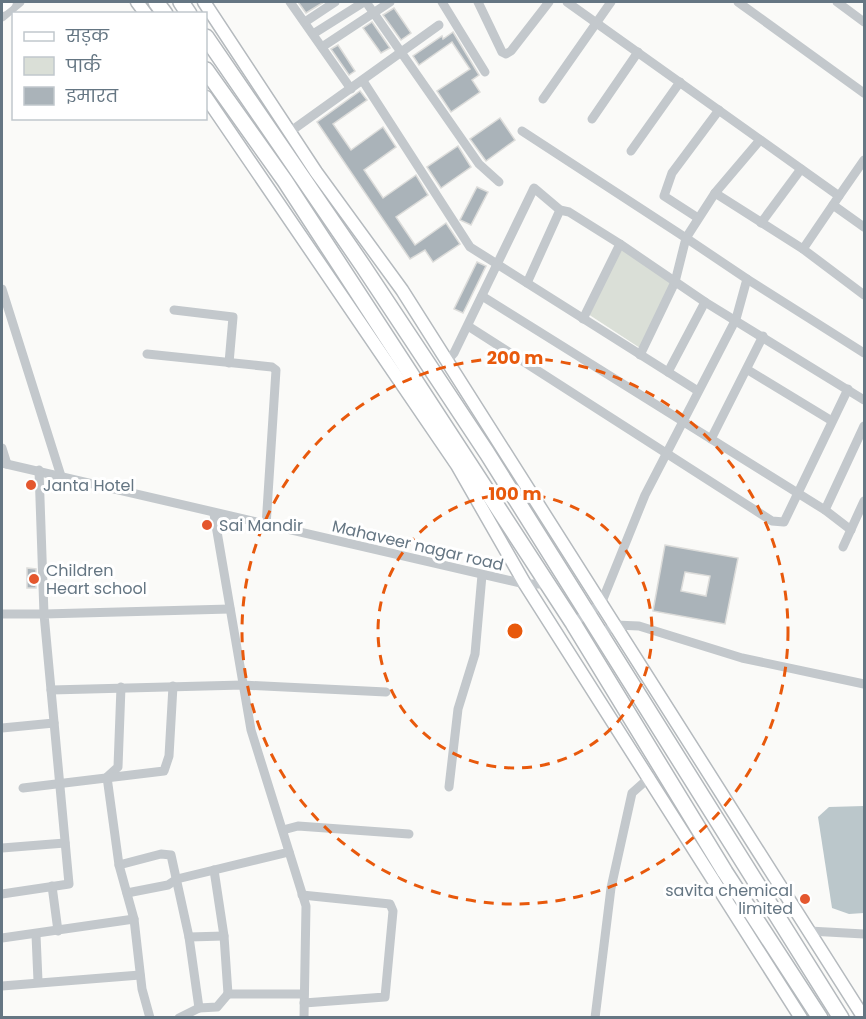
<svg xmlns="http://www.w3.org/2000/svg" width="866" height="1019" font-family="Poppins,'Noto Sans Devanagari',sans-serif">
<rect width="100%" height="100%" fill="#fafaf8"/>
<!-- green -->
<path fill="#dadfd7" d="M622,249L675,282L640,348L588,314Z"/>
<!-- water -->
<path fill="#bbc7cb" d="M864,806V913L849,914L832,908L818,817L829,807Z"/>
<!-- building -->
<g fill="#aab3b9" stroke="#dcdcda" stroke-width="1.5" fill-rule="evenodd">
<path d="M298,2H324L306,13Z"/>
<path d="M394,8L411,33L401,40L383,15Z"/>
<path d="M372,22L390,48L381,53L363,28Z"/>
<path d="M453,32L479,75L472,80L480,92L451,112L437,91L470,69L452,42L419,65L413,56L442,36L443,39Z"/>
<path d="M338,45L355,71L349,75L331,49Z"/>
<path d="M360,91L367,100L333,124L351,150L383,127L396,147L364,170L383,198L416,175L428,195L396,217L415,245L446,223L460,244L433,262L425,250L410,259L317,122Z"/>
<path d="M500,118L515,140L486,161L470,139Z"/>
<path d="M458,146L471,167L441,188L427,167Z"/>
<path d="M477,187L488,192L471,225L460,220Z"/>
<path d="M477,262L486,266L463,313L454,309Z"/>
<path d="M665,545L738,558L725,624L653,611ZM685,572L710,576L706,596L681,591Z"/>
<path d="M27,568L36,569V588H27Z"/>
</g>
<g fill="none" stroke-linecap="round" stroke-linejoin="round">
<!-- major casing -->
<g stroke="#b5babe" stroke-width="15">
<g id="major">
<path d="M137,2L146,14"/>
<path d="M204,2L316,172L402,290L864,1018"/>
<path d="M2,6L7,2"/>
<path d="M206,97L457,465L525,584L801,1018"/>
</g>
</g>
<!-- highway casing -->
<g stroke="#b4b9bd" stroke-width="18">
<g id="highway">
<path d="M156,2L165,14"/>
<path d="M181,2L189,14"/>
<path d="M206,37L363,266L487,453L841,1018"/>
<path d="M206,70L285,181L573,623L725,872L820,1018"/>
</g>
</g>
<!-- minor -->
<g stroke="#c3c8cc" stroke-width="9">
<path d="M290,2L351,89"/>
<path d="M366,2L479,164L499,182"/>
<path d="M442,2L485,72"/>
<path d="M478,2L502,52L506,54L511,51L549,2"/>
<path d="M567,2L839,196L864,160"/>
<path d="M738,2L864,93"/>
<path d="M837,2L864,22"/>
<path d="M2,17L20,2"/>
<path d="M305,22L335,2"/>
<path d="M313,34L364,2"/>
<path d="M322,47L390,2"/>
<path d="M363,81L470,247L698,391"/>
<path d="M543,99L611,2"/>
<path d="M592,119L638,52"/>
<path d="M291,131L439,25"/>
<path d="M522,131L686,238L675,282L640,355"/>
<path d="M631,151L680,82"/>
<path d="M715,193L760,140"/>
<path d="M839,196L803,249L864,295"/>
<path d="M833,205L864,227"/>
<path d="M698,218L664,196L672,173L719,110"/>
<path d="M761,223L801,169"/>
<path d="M747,279L864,353"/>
<path d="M527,283L560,210"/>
<path d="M2,289L61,476"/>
<path d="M482,296L825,510L851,530"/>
<path d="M174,310L233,317L229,363"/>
<path d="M583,319L620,244"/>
<path d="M468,326L772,521L784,522L848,389"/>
<path d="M147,354L272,367L276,370L266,526"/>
<path d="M447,361L454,353L534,188L560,210L569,212L620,244L705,302L864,400"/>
<path d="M748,370L832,421"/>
<path d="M668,372L705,302"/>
<path d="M711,439L763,336"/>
<path d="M2,448L7,464"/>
<path d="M2,463L525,584H547"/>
<path d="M825,510L864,426"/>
<path d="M214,514L251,730L306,906L304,1018"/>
<path d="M843,547L864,501"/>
<path d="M2,614H44L39,470"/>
<path d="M573,623L601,604L645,495L736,319L747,279L686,238L715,193L803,249"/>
<path d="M601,634L615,625L639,626L742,658L864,684"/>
<path d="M121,687L118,767L107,777L119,865L134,919L142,989L150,1018"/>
<path d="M51,690L243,685L386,692"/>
<path d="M2,728L54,723"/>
<path d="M449,787L458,709L475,654L482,575"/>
<path d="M23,788L164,771L169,756L173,686"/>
<path d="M283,830L298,826L409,834"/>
<path d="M2,848L65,843"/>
<path d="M119,865L161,854L171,855L189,937L199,1008"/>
<path d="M214,870L224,936L228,994"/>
<path d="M52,886L58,931"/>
<path d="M127,893L168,885L177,879L289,852"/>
<path d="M2,894L69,884L44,614L230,609"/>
<path d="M302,895L390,904L393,911L385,997L304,1003"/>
<path d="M809,931L864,934"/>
<path d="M36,935L38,981"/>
<path d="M189,937L224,936"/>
<path d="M2,938L134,919"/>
<path d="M2,986L140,975"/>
<path d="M228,994H304"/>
<path d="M179,1018L199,1008L217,1007L228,994"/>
<path d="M595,1018L611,888L632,793L650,777"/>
</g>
<!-- major -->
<use href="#major" stroke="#fff" stroke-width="12"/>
<!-- highway -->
<use href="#highway" stroke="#fff" stroke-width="15"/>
</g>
<!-- distance rings -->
<g fill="none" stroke="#e8590c" stroke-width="3" stroke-dasharray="10 8">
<circle cx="515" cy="631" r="137"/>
<circle cx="515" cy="631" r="273"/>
</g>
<!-- markers -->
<g fill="#e4572e" stroke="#fff" stroke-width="2">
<circle cx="31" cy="485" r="6"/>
<circle cx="207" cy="525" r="6"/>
<circle cx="34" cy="579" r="6"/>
<circle cx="805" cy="899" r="6"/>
</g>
<g text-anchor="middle" stroke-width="6" stroke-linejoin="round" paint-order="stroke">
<!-- poi labels -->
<g font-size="16" fill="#657683" stroke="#fff" text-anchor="start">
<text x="43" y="491">Janta Hotel</text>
<text x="219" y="531">Sai Mandir</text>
<text x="46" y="576">Children<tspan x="46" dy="18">Heart school</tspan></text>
<text x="793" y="896" text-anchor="end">savita chemical<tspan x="793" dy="18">limited</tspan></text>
</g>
<!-- street labels -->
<g font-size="16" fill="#657683" stroke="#fff">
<text transform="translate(418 545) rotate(13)" y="6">Mahaveer nagar road</text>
</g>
</g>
<circle cx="515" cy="631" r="9" fill="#e8590c" stroke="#fff" stroke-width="3"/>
<g font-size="18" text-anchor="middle" font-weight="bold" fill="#e8590c" stroke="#fff" stroke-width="6" stroke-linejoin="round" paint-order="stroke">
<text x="515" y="364">200 m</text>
<text x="515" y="500">100 m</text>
</g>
<!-- border -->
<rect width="866" height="1019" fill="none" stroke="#657683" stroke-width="6"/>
<!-- legend -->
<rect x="12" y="12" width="195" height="108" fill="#ffffff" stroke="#c1c8cd" stroke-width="1.5"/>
<rect x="24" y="32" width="30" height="9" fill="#ffffff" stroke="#c1c8cd" stroke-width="1.5"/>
<text x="66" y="42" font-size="18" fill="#657683">सड़क</text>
<rect x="24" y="57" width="30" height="18" fill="#dadfd7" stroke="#c1c8cd" stroke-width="1.5"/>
<text x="66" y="72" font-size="18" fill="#657683">पार्क</text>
<rect x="24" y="87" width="30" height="18" fill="#aab3b9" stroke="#c1c8cd" stroke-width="1.5"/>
<text x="66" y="102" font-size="18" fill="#657683">इमारत</text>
</svg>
